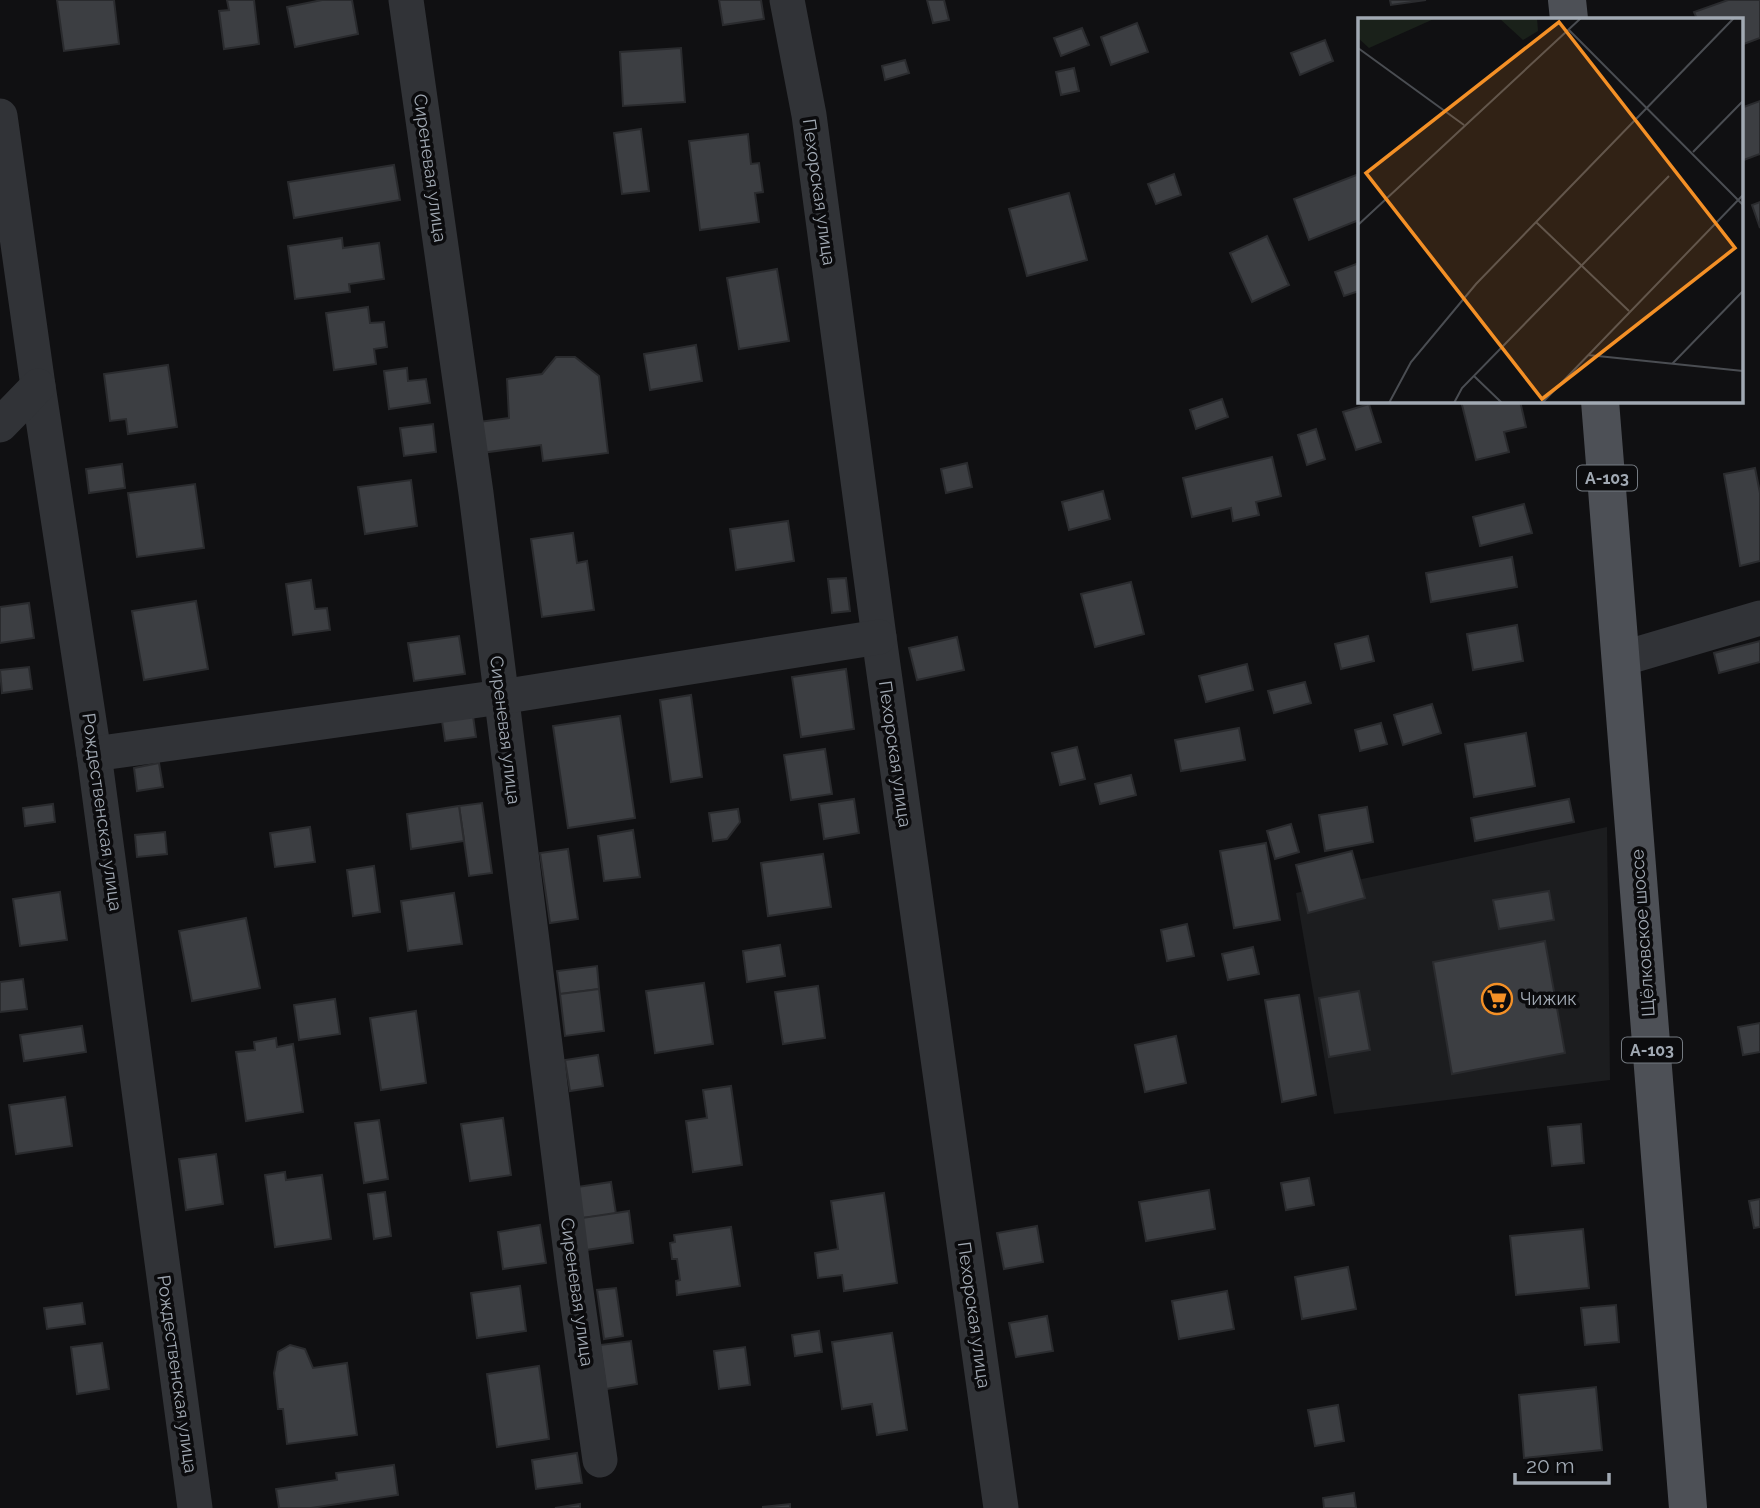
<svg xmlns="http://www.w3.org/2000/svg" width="1760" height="1508" font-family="Raleway,sans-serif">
<rect width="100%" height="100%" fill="#101012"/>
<!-- built -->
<path fill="#1c1d1f" d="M1607,827L1610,1080L1334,1114L1296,893Z"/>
<!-- building -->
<g fill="#3c3e42" stroke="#2a2b2e" stroke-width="2">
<path d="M57,0H114L119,44L64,51Z"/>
<path d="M227,0H254L259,44L224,49L219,11L229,10Z"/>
<path d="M322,0H352L358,34L295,47L287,7Z"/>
<path d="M719,0H761L764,19L723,25Z"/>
<path d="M927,0H944L949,20L933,23Z"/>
<path d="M1390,0H1426L1391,5Z"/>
<path d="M1728,0H1760V38L1741,45V19H1697L1694,12Z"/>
<path d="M1137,23L1148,52L1111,65L1101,37Z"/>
<path d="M1082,28L1089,45L1061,56L1054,38Z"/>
<path d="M1325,40L1333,61L1300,75L1291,53Z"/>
<path d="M681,48L685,102L623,106L620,52Z"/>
<path d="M905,60L909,73L885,80L882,66Z"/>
<path d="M1074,68L1079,91L1061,95L1056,72Z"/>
<path d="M1760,101V154L1741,161V108Z"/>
<path d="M641,129L649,191L622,194L614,133Z"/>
<path d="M748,134L751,164L759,163L763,192L755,193L759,222L700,230L689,141Z"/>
<path d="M394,165L400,200L294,218L288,182Z"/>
<path d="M1174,174L1181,195L1156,204L1148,184Z"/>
<path d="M1359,174V220L1309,240L1294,199Z"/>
<path d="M1069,193L1087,260L1027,276L1009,209Z"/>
<path d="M1760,202V228L1752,205Z"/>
<path d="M1267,236L1289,285L1252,302L1230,253Z"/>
<path d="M342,238L343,248L379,243L384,279L349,284L350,292L295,299L288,246Z"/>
<path d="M1359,263V291L1344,296L1335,272Z"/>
<path d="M777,269L789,341L739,349L727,278Z"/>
<path d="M368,307L370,323L384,322L387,347L374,349L376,364L334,370L326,313Z"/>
<path d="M696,345L702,381L650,390L644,354Z"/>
<path d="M556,357H575L599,376L608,453L543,461L541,445L481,453L478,422L509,418L507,379L542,374Z"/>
<path d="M168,365L177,427L128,434L126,419L110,421L104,374Z"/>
<path d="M407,368L408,381L426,379L430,403L389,409L384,371Z"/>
<path d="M1222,399L1228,417L1196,429L1190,410Z"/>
<path d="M1461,401H1520L1526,427L1504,432L1509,452L1476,460Z"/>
<path d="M1369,404L1381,442L1356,450L1343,412Z"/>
<path d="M433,424L436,452L404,456L400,428Z"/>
<path d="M1316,429L1325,459L1307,465L1298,435Z"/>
<path d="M1272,457L1281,496L1256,502L1259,515L1233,521L1231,508L1192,517L1183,478Z"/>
<path d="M967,463L972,487L946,493L941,469Z"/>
<path d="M122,464L125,488L89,493L86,469Z"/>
<path d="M1755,468L1760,493V561L1740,566L1724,474Z"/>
<path d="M411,480L417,526L365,534L358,487Z"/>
<path d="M195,484L204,548L137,557L128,493Z"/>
<path d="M1103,491L1110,519L1069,530L1062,502Z"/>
<path d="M1524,504L1532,533L1480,546L1473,517Z"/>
<path d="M788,521L794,561L736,570L730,529Z"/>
<path d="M573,533L577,563L587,561L594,610L542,617L531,539Z"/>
<path d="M1512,557L1517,587L1431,602L1426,573Z"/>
<path d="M846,578L850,611L832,613L828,579Z"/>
<path d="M311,580L315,609L327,608L330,630L293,635L286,584Z"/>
<path d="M1131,582L1144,634L1095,647L1081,594Z"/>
<path d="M196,601L208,669L144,680L132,611Z"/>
<path d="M29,603L34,638L0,643V607Z"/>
<path d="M1517,625L1523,661L1473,670L1467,634Z"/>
<path d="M459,636L465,674L414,681L408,643Z"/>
<path d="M1368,636L1374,661L1341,669L1335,644Z"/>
<path d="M957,637L964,670L917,680L909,648Z"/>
<path d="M1760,641V662L1719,673L1714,653Z"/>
<path d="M1247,664L1253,690L1206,702L1199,676Z"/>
<path d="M29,667L32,689L2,693L0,670Z"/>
<path d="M846,669L854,729L801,737L792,677Z"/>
<path d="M1305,682L1311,703L1274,713L1268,691Z"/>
<path d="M691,695L702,777L671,782L660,700Z"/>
<path d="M1432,704L1441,733L1403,745L1394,715Z"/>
<path d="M473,716L476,737L445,741L442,721Z"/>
<path d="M620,716L635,818L568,828L553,726Z"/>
<path d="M1381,723L1387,744L1360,751L1355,730Z"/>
<path d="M1239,728L1245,760L1181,771L1175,740Z"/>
<path d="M1526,733L1535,786L1474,797L1465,744Z"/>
<path d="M1077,747L1085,779L1060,785L1052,753Z"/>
<path d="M825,749L832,794L791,800L784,755Z"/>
<path d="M159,763L163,787L137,791L134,768Z"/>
<path d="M1131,775L1136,795L1100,804L1095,784Z"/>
<path d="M854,799L859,833L824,839L819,804Z"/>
<path d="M1569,799L1574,822L1475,841L1471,818Z"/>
<path d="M482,803L492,873L469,876L459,806Z"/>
<path d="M53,804L55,822L25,826L23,808Z"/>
<path d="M459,806L464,841L411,849L407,814Z"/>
<path d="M1367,807L1373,842L1325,851L1319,815Z"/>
<path d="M738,809L740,822L727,839L713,841L709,813Z"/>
<path d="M1291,824L1299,852L1275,859L1267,831Z"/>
<path d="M310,827L315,862L275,867L270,833Z"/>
<path d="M633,830L640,877L604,881L598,836Z"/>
<path d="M165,832L167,854L137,857L135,835Z"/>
<path d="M1266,843L1280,920L1234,928L1220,851Z"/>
<path d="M568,849L578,919L550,923L540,853Z"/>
<path d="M1352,851L1365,898L1308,913L1296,865Z"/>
<path d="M823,854L831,907L768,916L761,863Z"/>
<path d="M374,866L380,912L353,916L347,870Z"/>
<path d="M1549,891L1554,920L1499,929L1493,900Z"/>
<path d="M60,892L67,940L20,946L13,899Z"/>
<path d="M454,893L462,944L408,951L401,901Z"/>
<path d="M246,918L260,988L192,1001L179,931Z"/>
<path d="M1187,924L1194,956L1167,961L1161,930Z"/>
<path d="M1545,941L1565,1053L1452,1074L1433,962Z"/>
<path d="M780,945L785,976L747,982L743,951Z"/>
<path d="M1253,947L1259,974L1228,980L1222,954Z"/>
<path d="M597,966L599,989L560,994L557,971Z"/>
<path d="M23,979L27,1009L0,1012V982Z"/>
<path d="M704,983L713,1044L655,1053L646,991Z"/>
<path d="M818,986L825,1038L783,1044L775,992Z"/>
<path d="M599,989L604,1031L565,1036L560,994Z"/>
<path d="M1359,991L1370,1050L1329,1057L1319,998Z"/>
<path d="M1299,995L1316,1095L1282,1102L1265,1000Z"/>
<path d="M335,999L340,1034L299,1040L294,1005Z"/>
<path d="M416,1011L426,1083L381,1090L370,1018Z"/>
<path d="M1760,1023V1052L1743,1055L1738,1027Z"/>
<path d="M82,1026L86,1052L24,1061L20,1035Z"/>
<path d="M1176,1036L1186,1083L1145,1092L1135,1045Z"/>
<path d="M276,1038L277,1047L293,1044L303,1112L246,1121L236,1052L255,1050L254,1042Z"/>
<path d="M598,1055L603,1086L570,1091L565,1060Z"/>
<path d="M731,1086L742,1165L693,1172L686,1121L707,1118L703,1090Z"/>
<path d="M65,1097L72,1146L16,1154L9,1105Z"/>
<path d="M503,1118L511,1175L470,1181L461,1124Z"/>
<path d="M379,1120L388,1179L364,1183L355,1123Z"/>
<path d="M1581,1124L1584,1163L1552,1166L1548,1127Z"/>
<path d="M216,1154L223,1204L186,1210L179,1159Z"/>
<path d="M285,1172L286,1180L322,1175L331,1239L275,1247L265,1175Z"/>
<path d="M1309,1178L1314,1205L1286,1210L1281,1183Z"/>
<path d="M611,1182L616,1214L582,1218L577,1187Z"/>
<path d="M1209,1190L1215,1229L1146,1241L1139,1202Z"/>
<path d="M385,1192L391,1236L374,1239L368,1194Z"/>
<path d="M884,1193L897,1283L844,1291L842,1275L818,1278L815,1253L838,1249L831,1201Z"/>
<path d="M1760,1199V1227L1754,1228L1749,1201Z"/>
<path d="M629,1211L633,1243L586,1250L582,1218Z"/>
<path d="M540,1225L546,1263L503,1269L498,1232Z"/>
<path d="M1037,1226L1043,1262L1004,1269L997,1233Z"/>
<path d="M731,1227L740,1286L677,1295L676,1281L680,1280L677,1259H672L670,1243L675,1242L674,1235Z"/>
<path d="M1583,1229L1589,1288L1516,1295L1510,1236Z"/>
<path d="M1348,1267L1356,1309L1302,1319L1295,1277Z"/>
<path d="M520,1286L526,1331L477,1338L471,1293Z"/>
<path d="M616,1288L623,1336L604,1339L597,1290Z"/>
<path d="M1227,1291L1234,1329L1179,1339L1172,1301Z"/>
<path d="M82,1303L85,1324L47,1329L44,1308Z"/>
<path d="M1616,1305L1619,1342L1585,1345L1581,1308Z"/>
<path d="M1047,1316L1053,1351L1016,1357L1009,1323Z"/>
<path d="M819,1331L822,1352L795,1356L792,1335Z"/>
<path d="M892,1333L907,1430L877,1435L872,1404L842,1409L832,1342Z"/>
<path d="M631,1341L637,1384L606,1389L600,1345Z"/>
<path d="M102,1343L109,1389L77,1394L71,1347Z"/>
<path d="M290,1345L305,1349L313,1368L347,1363L357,1435L287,1444L283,1409H278L274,1373L278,1352Z"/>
<path d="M745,1347L750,1385L719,1389L714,1351Z"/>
<path d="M539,1366L549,1439L497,1447L487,1374Z"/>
<path d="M1596,1387L1602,1450L1524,1458L1519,1395Z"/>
<path d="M1338,1405L1344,1441L1315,1446L1308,1410Z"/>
<path d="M577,1453L582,1483L536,1489L532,1460Z"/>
<path d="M394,1465L398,1495L311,1508H279L276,1489L337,1480L336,1473Z"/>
<path d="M1354,1493L1356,1508H1324L1323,1498Z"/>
<path d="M580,1504V1508H555Z"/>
<path d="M790,1504V1508H763V1507Z"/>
</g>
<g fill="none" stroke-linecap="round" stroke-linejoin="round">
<!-- minor -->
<g stroke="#313337" stroke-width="35">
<path d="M406,0L476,493L574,1277L600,1460"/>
<path d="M787,0L809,115L879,637L1001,1508"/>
<path d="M0,116L38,386L94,754L195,1508"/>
<path d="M0,425L38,386"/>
<path d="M1621,659L1760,618"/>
<path d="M94,754L501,697L879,637"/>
</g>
<!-- primary -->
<g stroke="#4d5056" stroke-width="38">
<path d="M1567,0L1569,19"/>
<path d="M1600,401L1688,1508"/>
</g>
</g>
<!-- icons -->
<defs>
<g id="supermarket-ring" transform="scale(1.575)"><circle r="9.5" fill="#0b0b0d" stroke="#f49026" stroke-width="1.5"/><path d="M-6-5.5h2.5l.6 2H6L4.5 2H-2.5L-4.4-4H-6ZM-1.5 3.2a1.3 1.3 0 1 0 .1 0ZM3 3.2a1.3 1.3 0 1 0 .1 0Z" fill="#f49026"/></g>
</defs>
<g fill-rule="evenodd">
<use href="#supermarket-ring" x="1497" y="999"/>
</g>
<g text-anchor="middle" stroke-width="7" stroke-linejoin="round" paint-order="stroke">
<!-- shield labels -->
<g fill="#0b0b0d" stroke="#747a81" stroke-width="2">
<rect x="1577" y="465.5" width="60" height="25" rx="5"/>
<rect x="1622" y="1037.5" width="60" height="25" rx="5"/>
</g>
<g font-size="16" font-weight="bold" fill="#a1a9b3">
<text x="1607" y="484">А-103</text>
<text x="1652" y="1056">А-103</text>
</g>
<!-- street labels -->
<g font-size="18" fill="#a1a9b3" stroke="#0b0b0d">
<text transform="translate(430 168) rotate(82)" y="6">Сиреневая улица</text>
<text transform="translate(819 192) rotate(82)" y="6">Пехорская улица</text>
<text transform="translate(505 730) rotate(83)" y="6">Сиреневая улица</text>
<text transform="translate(895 754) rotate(82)" y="6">Пехорская улица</text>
<text transform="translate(102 812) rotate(82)" y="6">Рождественская улица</text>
<text transform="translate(1643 933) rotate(-94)" y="6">Щёлковское шоссе</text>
<text transform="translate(577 1292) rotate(82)" y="6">Сиреневая улица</text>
<text transform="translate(974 1315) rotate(82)" y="6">Пехорская улица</text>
<text transform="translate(177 1374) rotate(82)" y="6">Рождественская улица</text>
</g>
<!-- poi labels -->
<g font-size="18" fill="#a1a9b3" stroke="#0b0b0d" text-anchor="start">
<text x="1520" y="1005">Чижик</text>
</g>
</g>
<!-- overview -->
<g transform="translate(1358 18)">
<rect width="385" height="385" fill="#101012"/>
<path d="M0,0H78L11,30L0,20ZM141,0H179L180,13L165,22Z" fill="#1a211a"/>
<path fill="none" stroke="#4a4d52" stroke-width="2" d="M210,11L385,187M0,30L106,107M335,134L385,83M178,204L271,293M0,207L223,0M230,337L385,353M314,346L385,273M116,358L144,385M31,385L53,344L118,266L376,0M96,385L104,370L311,158M184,385L385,177"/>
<path fill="#f49026" fill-opacity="0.15" stroke="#f49026" stroke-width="3.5" d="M201,4L377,230L184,381L8,155Z"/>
<rect width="385" height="385" fill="none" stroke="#a1a9b3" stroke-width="3.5"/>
</g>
<!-- scale -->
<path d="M1515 1473v10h94v-10" fill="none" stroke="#a1a9b3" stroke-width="3.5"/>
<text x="1526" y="1473" font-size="21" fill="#a1a9b3" stroke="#0b0b0d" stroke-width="5" paint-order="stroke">20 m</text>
</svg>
